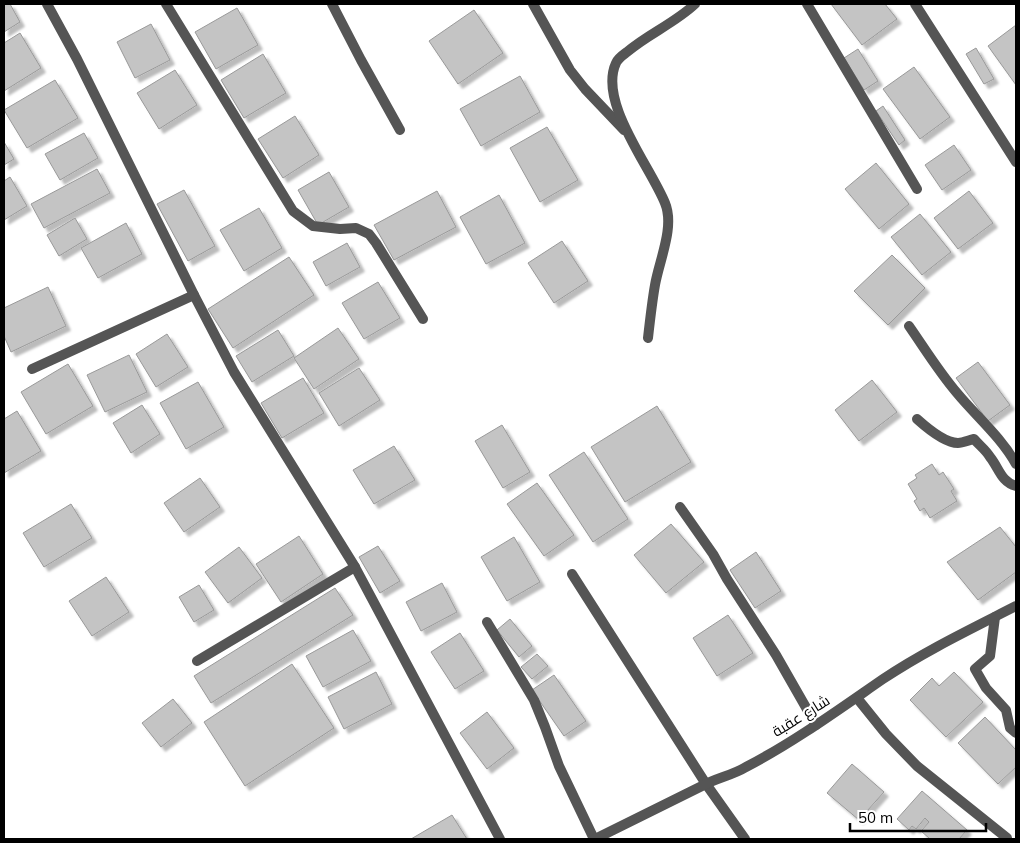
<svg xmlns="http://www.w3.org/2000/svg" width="1020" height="843" font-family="Mulish,Cairo,sans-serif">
<defs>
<filter id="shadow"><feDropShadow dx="4.5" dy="4.5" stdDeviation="1" flood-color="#0004"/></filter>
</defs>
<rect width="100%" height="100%" fill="#fff"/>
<!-- building -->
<g fill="#c4c4c4" stroke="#999" filter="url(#shadow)">
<path d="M4,4H10L20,22L4,32Z"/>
<path d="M831,4H885L897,19L862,45Z"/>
<path d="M237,8L258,45L216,69L195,32Z"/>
<path d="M474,10L503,53L458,84L429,41Z"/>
<path d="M151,24L170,60L135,78L117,42Z"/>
<path d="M1016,25V85L988,46Z"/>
<path d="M20,33L41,68L4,91V43Z"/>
<path d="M976,48L994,79L984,84L966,54Z"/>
<path d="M858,49L878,81L864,90L844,58Z"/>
<path d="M263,54L286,93L244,118L221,80Z"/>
<path d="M914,67L950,117L920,139L883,89Z"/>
<path d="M175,70L197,105L159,129L137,93Z"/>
<path d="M520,76L540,112L481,146L460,109Z"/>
<path d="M55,80L78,118L27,148L4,110Z"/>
<path d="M883,106L905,140L899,145L876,111Z"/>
<path d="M295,116L319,155L283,178L258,139Z"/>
<path d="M547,127L578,180L540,202L510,148Z"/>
<path d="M84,133L98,158L60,180L45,154Z"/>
<path d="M4,142L14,159L4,165Z"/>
<path d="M954,145L971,170L942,190L925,165Z"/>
<path d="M876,163L909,204L879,229L845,189Z"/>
<path d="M97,169L110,193L44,228L31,204Z"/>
<path d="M329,172L349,207L318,225L298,190Z"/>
<path d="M10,177L27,206L4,220V181Z"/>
<path d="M184,190L215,246L188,261L157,204Z"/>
<path d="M437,191L456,227L394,260L374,225Z"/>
<path d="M969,191L993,223L958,249L934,218Z"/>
<path d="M499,195L525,243L486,264L460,217Z"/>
<path d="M259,208L282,248L244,271L220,230Z"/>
<path d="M920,214L951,252L922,275L891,237Z"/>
<path d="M75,218L87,239L59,256L47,235Z"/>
<path d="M126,223L142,254L98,278L81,248Z"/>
<path d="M562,241L588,281L554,303L528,263Z"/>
<path d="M347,243L360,267L326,286L313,262Z"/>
<path d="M892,255L925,288L888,325L854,291Z"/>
<path d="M289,257L314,295L233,348L208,309Z"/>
<path d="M378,282L400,318L364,339L342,303Z"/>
<path d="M48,287L66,326L11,352L4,336V308Z"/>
<path d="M338,328L359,359L314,389L294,358Z"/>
<path d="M278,330L294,356L252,382L236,356Z"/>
<path d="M167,334L188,367L156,387L136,354Z"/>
<path d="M129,355L147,392L105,412L87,375Z"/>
<path d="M978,362L1010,405L988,421L956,378Z"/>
<path d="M68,364L93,406L46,434L21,392Z"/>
<path d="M359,368L380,400L339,426L319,393Z"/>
<path d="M303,378L324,413L282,438L261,403Z"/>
<path d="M872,380L897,412L859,441L835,410Z"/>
<path d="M198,382L224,427L186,449L160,403Z"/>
<path d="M142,405L160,434L131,453L113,423Z"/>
<path d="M657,406L691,462L625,502L591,447Z"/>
<path d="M17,411L41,451L4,473V419Z"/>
<path d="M502,425L530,472L503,488L475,441Z"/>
<path d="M394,446L415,480L374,504L353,470Z"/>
<path d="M584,452L628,519L593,542L549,475Z"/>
<path d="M932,464L939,475L943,472L954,489L951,491L957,501L930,518L924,508L920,511L914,501L917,499L908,484L917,478L915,475Z"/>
<path d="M200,478L220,507L184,532L164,503Z"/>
<path d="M537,483L574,535L544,556L507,504Z"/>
<path d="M71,504L92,538L44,567L23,533Z"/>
<path d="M671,524L704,562L666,593L634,555Z"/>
<path d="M1000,527L1016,547V572L978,600L947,562Z"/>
<path d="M299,536L323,574L281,602L256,564Z"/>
<path d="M514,537L540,582L507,601L481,557Z"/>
<path d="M378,546L400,581L380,593L359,557Z"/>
<path d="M239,547L262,578L228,603L205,572Z"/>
<path d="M756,552L781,591L755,608L730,570Z"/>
<path d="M106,577L129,612L92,636L69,601Z"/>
<path d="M442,583L457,612L421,631L406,602Z"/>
<path d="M199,585L214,610L194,622L179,597Z"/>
<path d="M335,588L353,615L211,703L194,676Z"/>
<path d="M728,615L753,653L717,676L693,638Z"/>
<path d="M510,619L532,646L519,657L497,630Z"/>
<path d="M353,630L371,661L323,687L306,656Z"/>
<path d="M460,633L484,671L455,689L431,652Z"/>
<path d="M537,654L548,666L532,679L521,667Z"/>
<path d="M292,664L334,728L245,786L204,722Z"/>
<path d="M376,672L392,704L344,729L328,697Z"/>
<path d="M954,672L983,702L946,737L910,700L932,678L939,686Z"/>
<path d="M554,675L586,721L564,736L532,690Z"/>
<path d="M173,699L192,723L161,747L142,723Z"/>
<path d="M487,712L514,748L487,769L460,733Z"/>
<path d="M985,717L1016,750V767L998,784L958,743Z"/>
<path d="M852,764L884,792L859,820L827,793Z"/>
<path d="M922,791L967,830L959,839H930L921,831L929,822L925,818L916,829L912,826L909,830L897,819Z"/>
<path d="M452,815L467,839H411Z"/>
</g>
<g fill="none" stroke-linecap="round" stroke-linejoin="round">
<!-- street -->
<g stroke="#555" stroke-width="10">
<path d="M47,4L77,59L194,295L234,372L355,567L500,839"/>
<path d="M166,4L293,211L313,226L340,229L356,228L369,234L376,243L423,319"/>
<path d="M332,4L361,60L400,130"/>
<path d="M533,4L570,70L585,89L624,130"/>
<path d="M807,4L917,189"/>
<path d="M915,4L1016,162"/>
<path d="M909,326C925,349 939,372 957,393C976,416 1001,437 1016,464"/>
<path d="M648,338C650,320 652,302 655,285C659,261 675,227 665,203C650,166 598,102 616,63C618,58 623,55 627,52C648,34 675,23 695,4"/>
<path d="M32,369L194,295"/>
<path d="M917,419C927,428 945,443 958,443C963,443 969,440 974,439C979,445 986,450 990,457C999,468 1001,482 1016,486"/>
<path d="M680,507L713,554L727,579L776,655L816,725"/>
<path d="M572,574L706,784L745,839"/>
<path d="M995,617L990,656L975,669L986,688L1006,710L1010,728L1016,733"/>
<path d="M487,622L534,700L545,727L559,766L594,839"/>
<path d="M197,661L355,567"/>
<path d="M857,698L886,734L917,766L1007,838"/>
<path d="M595,839C631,821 668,803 704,785C717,778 733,775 746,767C794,742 838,710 883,679C925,651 971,629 1016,606"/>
</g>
</g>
<g text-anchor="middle" stroke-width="4" stroke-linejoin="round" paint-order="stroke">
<!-- street labels -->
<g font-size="15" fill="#000" stroke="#fff">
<text transform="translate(801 716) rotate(-32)" y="5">شارع عقبة</text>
</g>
</g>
<!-- border -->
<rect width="1020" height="843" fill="none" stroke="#000000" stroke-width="10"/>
<!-- scale -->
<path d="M850 823v8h136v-8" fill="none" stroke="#000000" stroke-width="2.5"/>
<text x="858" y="823" font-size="15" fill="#000000" stroke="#ffffff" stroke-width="4" paint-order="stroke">50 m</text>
</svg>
